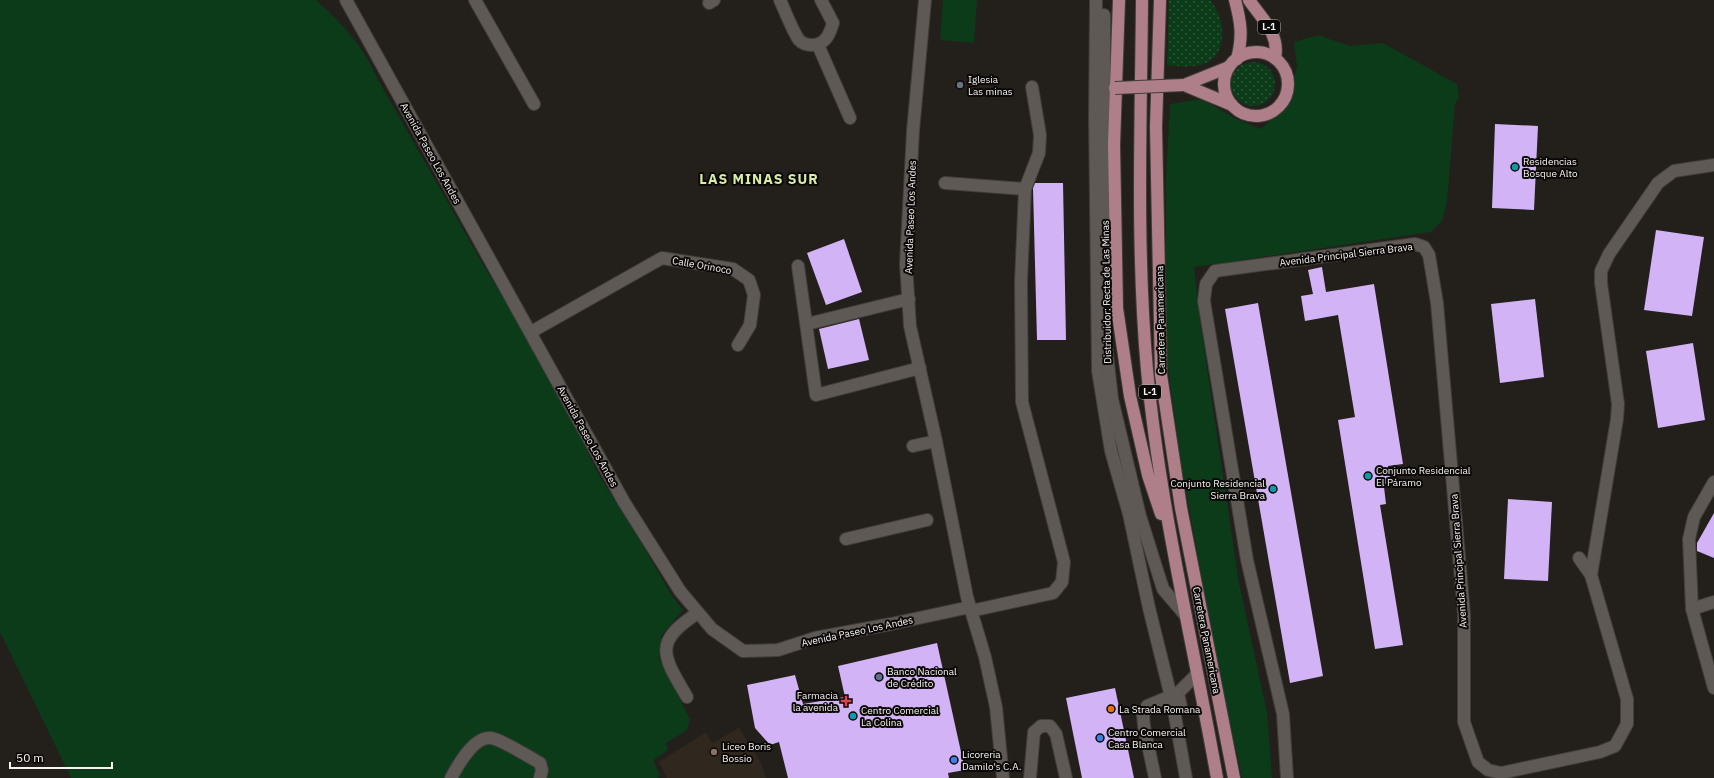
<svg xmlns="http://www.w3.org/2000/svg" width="1714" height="778" font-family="'IBM Plex Sans',sans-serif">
<defs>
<pattern id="grass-dots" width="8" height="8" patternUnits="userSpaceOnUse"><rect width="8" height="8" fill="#0c3b19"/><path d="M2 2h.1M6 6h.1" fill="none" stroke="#30583b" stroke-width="1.8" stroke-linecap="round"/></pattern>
</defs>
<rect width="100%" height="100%" fill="#231f1b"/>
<!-- built -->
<path fill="#30271f" d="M739,728L761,763L766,778H667L659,762L706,732L712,743Z"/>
<!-- grass -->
<g fill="url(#grass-dots)">
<path d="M1169,0H1210C1214,6 1219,12 1220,19C1225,36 1222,57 1204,64C1193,68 1178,66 1167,65Z"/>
<circle cx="1253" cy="84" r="22"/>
</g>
<!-- park -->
<g fill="#0c3b19">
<path d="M0,0H316C341,22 365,48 377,78L488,273L517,320L570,416L599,475L641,542L672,596L683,610L661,636L659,659L690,719L687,730L666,743L668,750L653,760L660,776L657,778H71L0,632Z"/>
<path d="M943,0H977L974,43L940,40Z"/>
<path d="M1318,35L1350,46L1383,43L1457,84L1459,97L1455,104L1447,202L1442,221L1431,232L1194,267L1200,321L1239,583L1267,712L1272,778H1242L1218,666L1181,464L1166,352V177L1170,104L1202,99L1236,119L1261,129L1288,105L1297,66L1294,42Z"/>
</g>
<!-- building -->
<g fill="#d2b3f6">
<path d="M1495,124L1538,126L1534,210L1492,208Z"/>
<path d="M1035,183H1063L1066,340H1037L1033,188Z"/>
<path d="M1656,230L1704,237L1692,316L1644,310Z"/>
<path d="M844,239L862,292L826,305L807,253Z"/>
<path d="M1322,267L1326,292L1374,284L1403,464L1388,466L1391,485L1384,487L1386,504L1380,505L1403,645L1375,649L1338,420L1355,417L1338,315L1305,321L1301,296L1313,294L1308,270Z"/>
<path d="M1535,299L1544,377L1500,383L1491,304Z"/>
<path d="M1258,303L1323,676L1290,683L1225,309Z"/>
<path d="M859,319L869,360L828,369L819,329Z"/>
<path d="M1693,343L1705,420L1658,428L1646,351Z"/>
<path d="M1508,499L1552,502L1548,581L1504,579Z"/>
<path d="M1714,513V558L1697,551V543Z"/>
<path d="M937,643L965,770L948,773L949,778H788L779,742L770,745L755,728L747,685L795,675L803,704L845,697L838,666Z"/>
<path d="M1115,688L1134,778H1082L1066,698Z"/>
</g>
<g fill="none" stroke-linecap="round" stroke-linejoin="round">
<!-- minor casing -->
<g stroke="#403d3a" stroke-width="14">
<g id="minor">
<path d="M346,0L624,502L680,591L712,629L743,651L778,650L815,638L891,624L970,607"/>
<path d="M475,0L534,104"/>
<path d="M780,0C785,11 793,32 799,40C802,43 807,45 811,45C825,45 829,36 833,23L821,0"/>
<path d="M925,0L913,131L906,264L910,326L936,441L967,597L985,657L996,707L1003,778"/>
<path d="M1096,0L1095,118L1098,371L1111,451L1129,514L1149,608L1173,705L1186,778"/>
<path d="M709,3L714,0"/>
<path d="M1104,15L1105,255"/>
<path d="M818,45L850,118"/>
<path d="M945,183L1025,189"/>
<path d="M798,266L816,395L920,368"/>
<path d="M807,324L909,299"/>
<path d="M531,332L662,258L733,269L749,280L754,295L750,325L738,345"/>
<path d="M1106,345L1112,399L1140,516L1163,589L1186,616"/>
<path d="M913,446L936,441"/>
<path d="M1714,482L1694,517L1689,539L1692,609L1714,688"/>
<path d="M846,539L927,520"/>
<path d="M1579,558L1591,575"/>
<path d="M1692,609L1714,602"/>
<path d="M971,611L1053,593L1062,582L1064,562L1022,402L1021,282L1025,189L1039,153L1040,135L1032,87"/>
<path d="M687,697C663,656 652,642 698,613"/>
<path d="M1181,707L1178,693L1197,674"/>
<path d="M451,778C458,765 474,736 491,738C501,739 529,757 540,763L542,770L540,778"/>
<path d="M1030,778L1034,732L1041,726H1050L1056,734L1066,778"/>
<path d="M1155,778L1144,726L1143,715L1147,706L1178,693"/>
<path d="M1287,778L1283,714L1247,560L1204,301L1206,284L1215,271L1415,244L1424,247L1429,255L1437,303L1464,614V722L1478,762L1488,770L1501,773L1600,752L1615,746L1627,724V699L1591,575L1617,419L1618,404L1601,283V271L1609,254L1658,183L1674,171L1714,165"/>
</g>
</g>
<!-- major casing -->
<g stroke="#403d3a" stroke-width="14">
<g id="major">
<path d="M1119,0L1114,145L1117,308L1130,396L1148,475L1161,514"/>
<path d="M1142,0C1141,124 1136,247 1147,370C1160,508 1193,642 1217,778"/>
<path d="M1160,0L1156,127L1161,375L1181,508L1234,778"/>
<path d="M1235,0C1241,23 1243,36 1237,59"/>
<path d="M1249,0C1262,19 1280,34 1275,58"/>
<circle cx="1256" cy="84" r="32"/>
<path d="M1184,85L1232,105"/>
<path d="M1184,85L1229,67"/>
</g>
</g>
<!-- minor -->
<use href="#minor" stroke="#5e5955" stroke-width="12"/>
<!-- major -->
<use href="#major" stroke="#ae7f89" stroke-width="12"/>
<!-- major-bridge casing -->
<g stroke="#403d3a" stroke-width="14" stroke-linecap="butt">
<path id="major-bridge" d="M1115,88L1184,85"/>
</g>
<!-- major-bridge -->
<use href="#major-bridge" stroke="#ae7f89" stroke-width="12"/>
</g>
<!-- markers -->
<circle fill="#6b7280" stroke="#0b0908" stroke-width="1.5" cx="960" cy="85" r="4"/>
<g fill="#0f9aa8" stroke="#0b0908" stroke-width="1.5">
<circle cx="1515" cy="167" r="4"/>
<circle cx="1368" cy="476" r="4"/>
<circle cx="1273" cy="489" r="4"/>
<circle cx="853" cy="716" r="4"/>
</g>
<circle fill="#5c6f8a" stroke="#0b0908" stroke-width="1.5" cx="879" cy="677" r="4"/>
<path fill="#e0444e" stroke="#0b0908" stroke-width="1.5" d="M844 695h4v4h4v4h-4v4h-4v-4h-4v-4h4z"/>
<circle fill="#e8710a" stroke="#0b0908" stroke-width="1.5" cx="1111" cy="709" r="4"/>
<g fill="#3f7fe0" stroke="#0b0908" stroke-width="1.5">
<circle cx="1100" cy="738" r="4"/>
<circle cx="954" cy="760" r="4"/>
</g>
<circle fill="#8d6e63" stroke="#0b0908" stroke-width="1.5" cx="714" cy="752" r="4"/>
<g text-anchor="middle" stroke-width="4" stroke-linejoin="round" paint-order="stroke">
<!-- shield labels -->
<g fill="#0b0908" stroke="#b0aeab" stroke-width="1">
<rect x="1258" y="20" width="22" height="14" rx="3"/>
<rect x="1139" y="385" width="22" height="14" rx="3"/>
</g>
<g font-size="9" font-weight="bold" fill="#f7f4f1">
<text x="1269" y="30">L-1</text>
<text x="1150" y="395">L-1</text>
</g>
<!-- poi labels -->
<g font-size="10" fill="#f7f4f1" stroke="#0b0908" text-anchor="start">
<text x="968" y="83">Iglesia<tspan x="968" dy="12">Las minas</tspan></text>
<text x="1523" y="165">Residencias<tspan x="1523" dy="12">Bosque Alto</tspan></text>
<text x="1376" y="474">Conjunto Residencial<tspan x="1376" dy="12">El Páramo</tspan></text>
<text x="1265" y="487" text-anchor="end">Conjunto Residencial<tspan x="1265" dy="12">Sierra Brava</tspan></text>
<text x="887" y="675">Banco Nacional<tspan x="887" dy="12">de Crédito</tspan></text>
<text x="838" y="699" text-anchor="end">Farmacia<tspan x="838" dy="12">la avenida</tspan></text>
<text x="1119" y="713">La Strada Romana</text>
<text x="861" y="714">Centro Comercial<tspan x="861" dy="12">La Colina</tspan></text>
<text x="1108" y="736">Centro Comercial<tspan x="1108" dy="12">Casa Blanca</tspan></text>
<text x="722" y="750">Liceo Boris<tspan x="722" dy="12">Bossio</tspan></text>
<text x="962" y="758">Licoreria<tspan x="962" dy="12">Damilo's C.A.</tspan></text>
</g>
<!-- street labels -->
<g font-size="10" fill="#f7f4f1" stroke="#0b0908">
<text transform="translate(431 153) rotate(61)" y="4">Avenida Paseo Los Andes</text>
<text transform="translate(910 217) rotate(-88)" y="4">Avenida Paseo Los Andes</text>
<text transform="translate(1346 254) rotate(-7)" y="4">Avenida Principal Sierra Brava</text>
<text transform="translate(702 265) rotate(10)" y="4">Calle Orinoco</text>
<text transform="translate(1106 292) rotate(-91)" y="4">Distribuidor: Recta de Las Minas</text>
<text transform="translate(1160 320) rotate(-91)" y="4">Carretera Panamericana</text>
<text transform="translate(588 436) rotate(61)" y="4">Avenida Paseo Los Andes</text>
<text transform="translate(1458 561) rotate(-94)" y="4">Avenida Principal Sierra Brava</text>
<text transform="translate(857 631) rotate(-12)" y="4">Avenida Paseo Los Andes</text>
<text transform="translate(1207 640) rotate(79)" y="4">Carretera Panamericana</text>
</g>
<!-- district labels -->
<g font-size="14" font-weight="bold" letter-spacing="1" fill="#d8eea3" stroke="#0b0908">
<text x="759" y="184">LAS MINAS SUR</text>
</g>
</g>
<!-- scale -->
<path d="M10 762v6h102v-6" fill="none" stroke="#f7f4f1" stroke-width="2"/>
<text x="16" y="762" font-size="12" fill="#f7f4f1" stroke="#0b0908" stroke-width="3" paint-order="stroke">50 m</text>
</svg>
